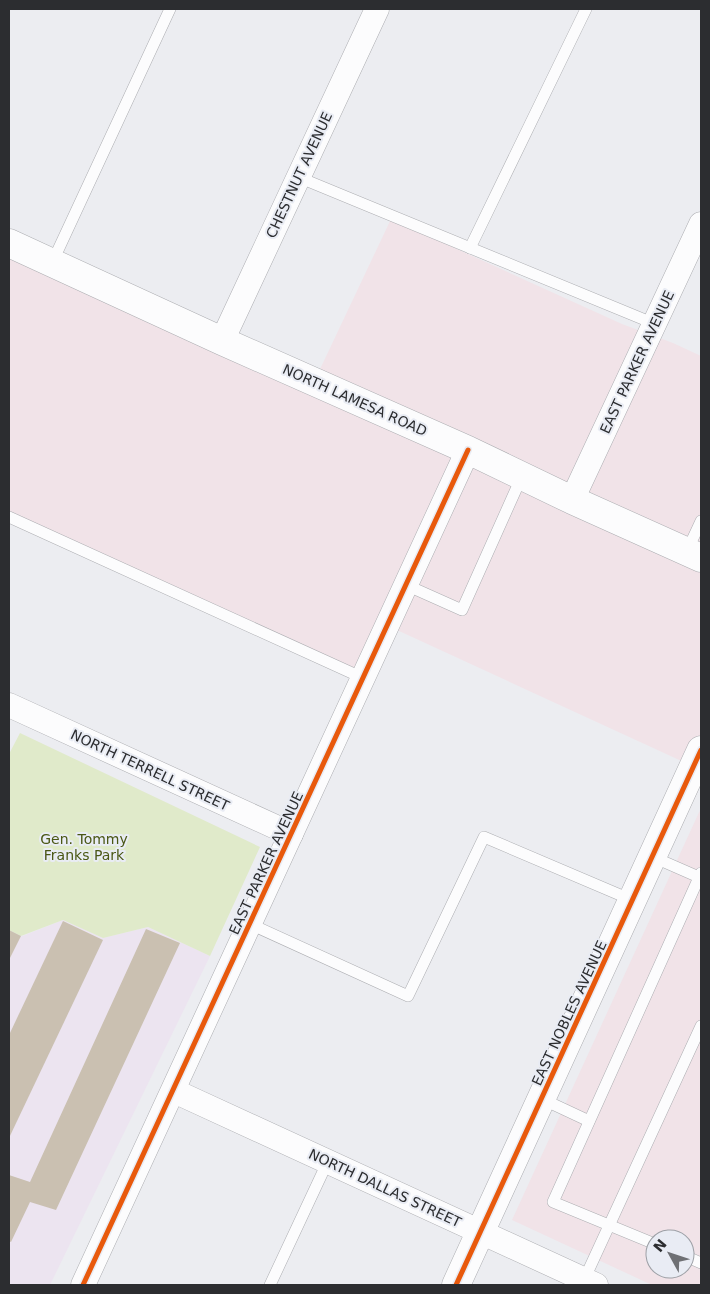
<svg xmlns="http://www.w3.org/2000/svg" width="710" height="1294" font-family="'DejaVu Sans',sans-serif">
<rect width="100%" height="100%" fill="#ecedf1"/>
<!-- commercial -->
<g fill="#f1e3e8" fill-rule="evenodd">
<path d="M391,219L622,324L673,343L701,356V770L386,625L361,678L9,520V246L313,384Z"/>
<path d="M701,808V1285H652L512,1220ZM655,1239H685V1269H655Z"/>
</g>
<!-- education -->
<path fill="#ece4f0" d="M63,920L103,938L148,927L210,956L50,1285H9V931L20,937Z"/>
<!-- green -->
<path fill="#e0eaca" d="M20,733L260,847L210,956L148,927L103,938L63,920L21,936L9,930V754Z"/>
<!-- building -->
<g fill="#cac0b1">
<path d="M63,921L103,940L9,1138V1035Z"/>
<path d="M146,929L180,943L56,1210L30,1202L11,1242L9,1241V1175L30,1182Z"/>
<path d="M9,930L21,936L9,960Z"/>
</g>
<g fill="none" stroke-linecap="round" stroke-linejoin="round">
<!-- service casing -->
<g stroke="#acadb1" stroke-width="12">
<g id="service">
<path d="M298,177L655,324"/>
<path d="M470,248L586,9"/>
<path d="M52,263L170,9"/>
<path d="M9,517L363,678"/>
<path d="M687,551L701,521"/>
<path d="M406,585L462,610L522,476"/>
<path d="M653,857L701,878"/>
<path d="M250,924L408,996L484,837L632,900"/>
<path d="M542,1099L589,1121"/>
<path d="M655,1244L553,1202L701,873"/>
<path d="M685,1256L701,1263"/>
<path d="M584,1280L701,1026"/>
<path d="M270,1285L328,1161"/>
</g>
</g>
<!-- minor casing -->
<g stroke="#acadb1" stroke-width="25">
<g id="minor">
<path d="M222,341L377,9"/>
<path d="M572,500L701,224"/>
<path d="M9,705L291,834"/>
<path d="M174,1091L596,1285"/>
<path d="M83,1285L468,450"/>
</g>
</g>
<!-- tertiary casing -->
<g stroke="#acadb1" stroke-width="29">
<path id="tertiary" d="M456,1285L701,750"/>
</g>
<!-- secondary casing -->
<g stroke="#acadb1" stroke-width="29">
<path id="secondary" d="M9,243L222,341L468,450L572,500L701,558"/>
</g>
<!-- service -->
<use href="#service" stroke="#fcfcfd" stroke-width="11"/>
<!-- minor -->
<use href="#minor" stroke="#fcfcfd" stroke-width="24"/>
<!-- tertiary -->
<use href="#tertiary" stroke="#fcfcfd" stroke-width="28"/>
<!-- secondary -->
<use href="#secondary" stroke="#fcfcfd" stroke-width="28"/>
<!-- cycleway casing -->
<g stroke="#e9ecf4" stroke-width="8">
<g id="cycleway">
<path d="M83,1285L468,450"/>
<path d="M456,1285L701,750"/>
</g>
</g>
<!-- cycleway -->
<use href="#cycleway" stroke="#e8590c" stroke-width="5"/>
</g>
<g text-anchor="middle" stroke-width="4" stroke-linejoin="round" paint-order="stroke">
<!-- street labels -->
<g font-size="14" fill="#2c2d30" stroke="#e9ecf4">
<text transform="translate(299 175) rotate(-65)" y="5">CHESTNUT AVENUE</text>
<text transform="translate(637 362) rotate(-65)" y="5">EAST PARKER AVENUE</text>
<text transform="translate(355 400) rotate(24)" y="5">NORTH LAMESA ROAD</text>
<text transform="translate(150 770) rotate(25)" y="5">NORTH TERRELL STREET</text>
<text transform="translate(266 863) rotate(-65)" y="5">EAST PARKER AVENUE</text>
<text transform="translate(569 1013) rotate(-65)" y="5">EAST NOBLES AVENUE</text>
<text transform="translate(385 1188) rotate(25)" y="5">NORTH DALLAS STREET</text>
</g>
<!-- park labels -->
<g font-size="14" fill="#4a5714" stroke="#e9ecf4">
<text x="84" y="844">Gen. Tommy<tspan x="84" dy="16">Franks Park</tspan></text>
</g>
</g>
<!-- border -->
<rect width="710" height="1294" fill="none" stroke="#2c2d30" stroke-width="20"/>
<!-- north arrow -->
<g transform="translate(670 1254) rotate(310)"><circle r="24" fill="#e9ecf4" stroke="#9da0a6"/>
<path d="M0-4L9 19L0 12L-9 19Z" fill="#6f7074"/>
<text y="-8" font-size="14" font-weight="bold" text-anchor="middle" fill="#2c2d30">N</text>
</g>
</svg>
